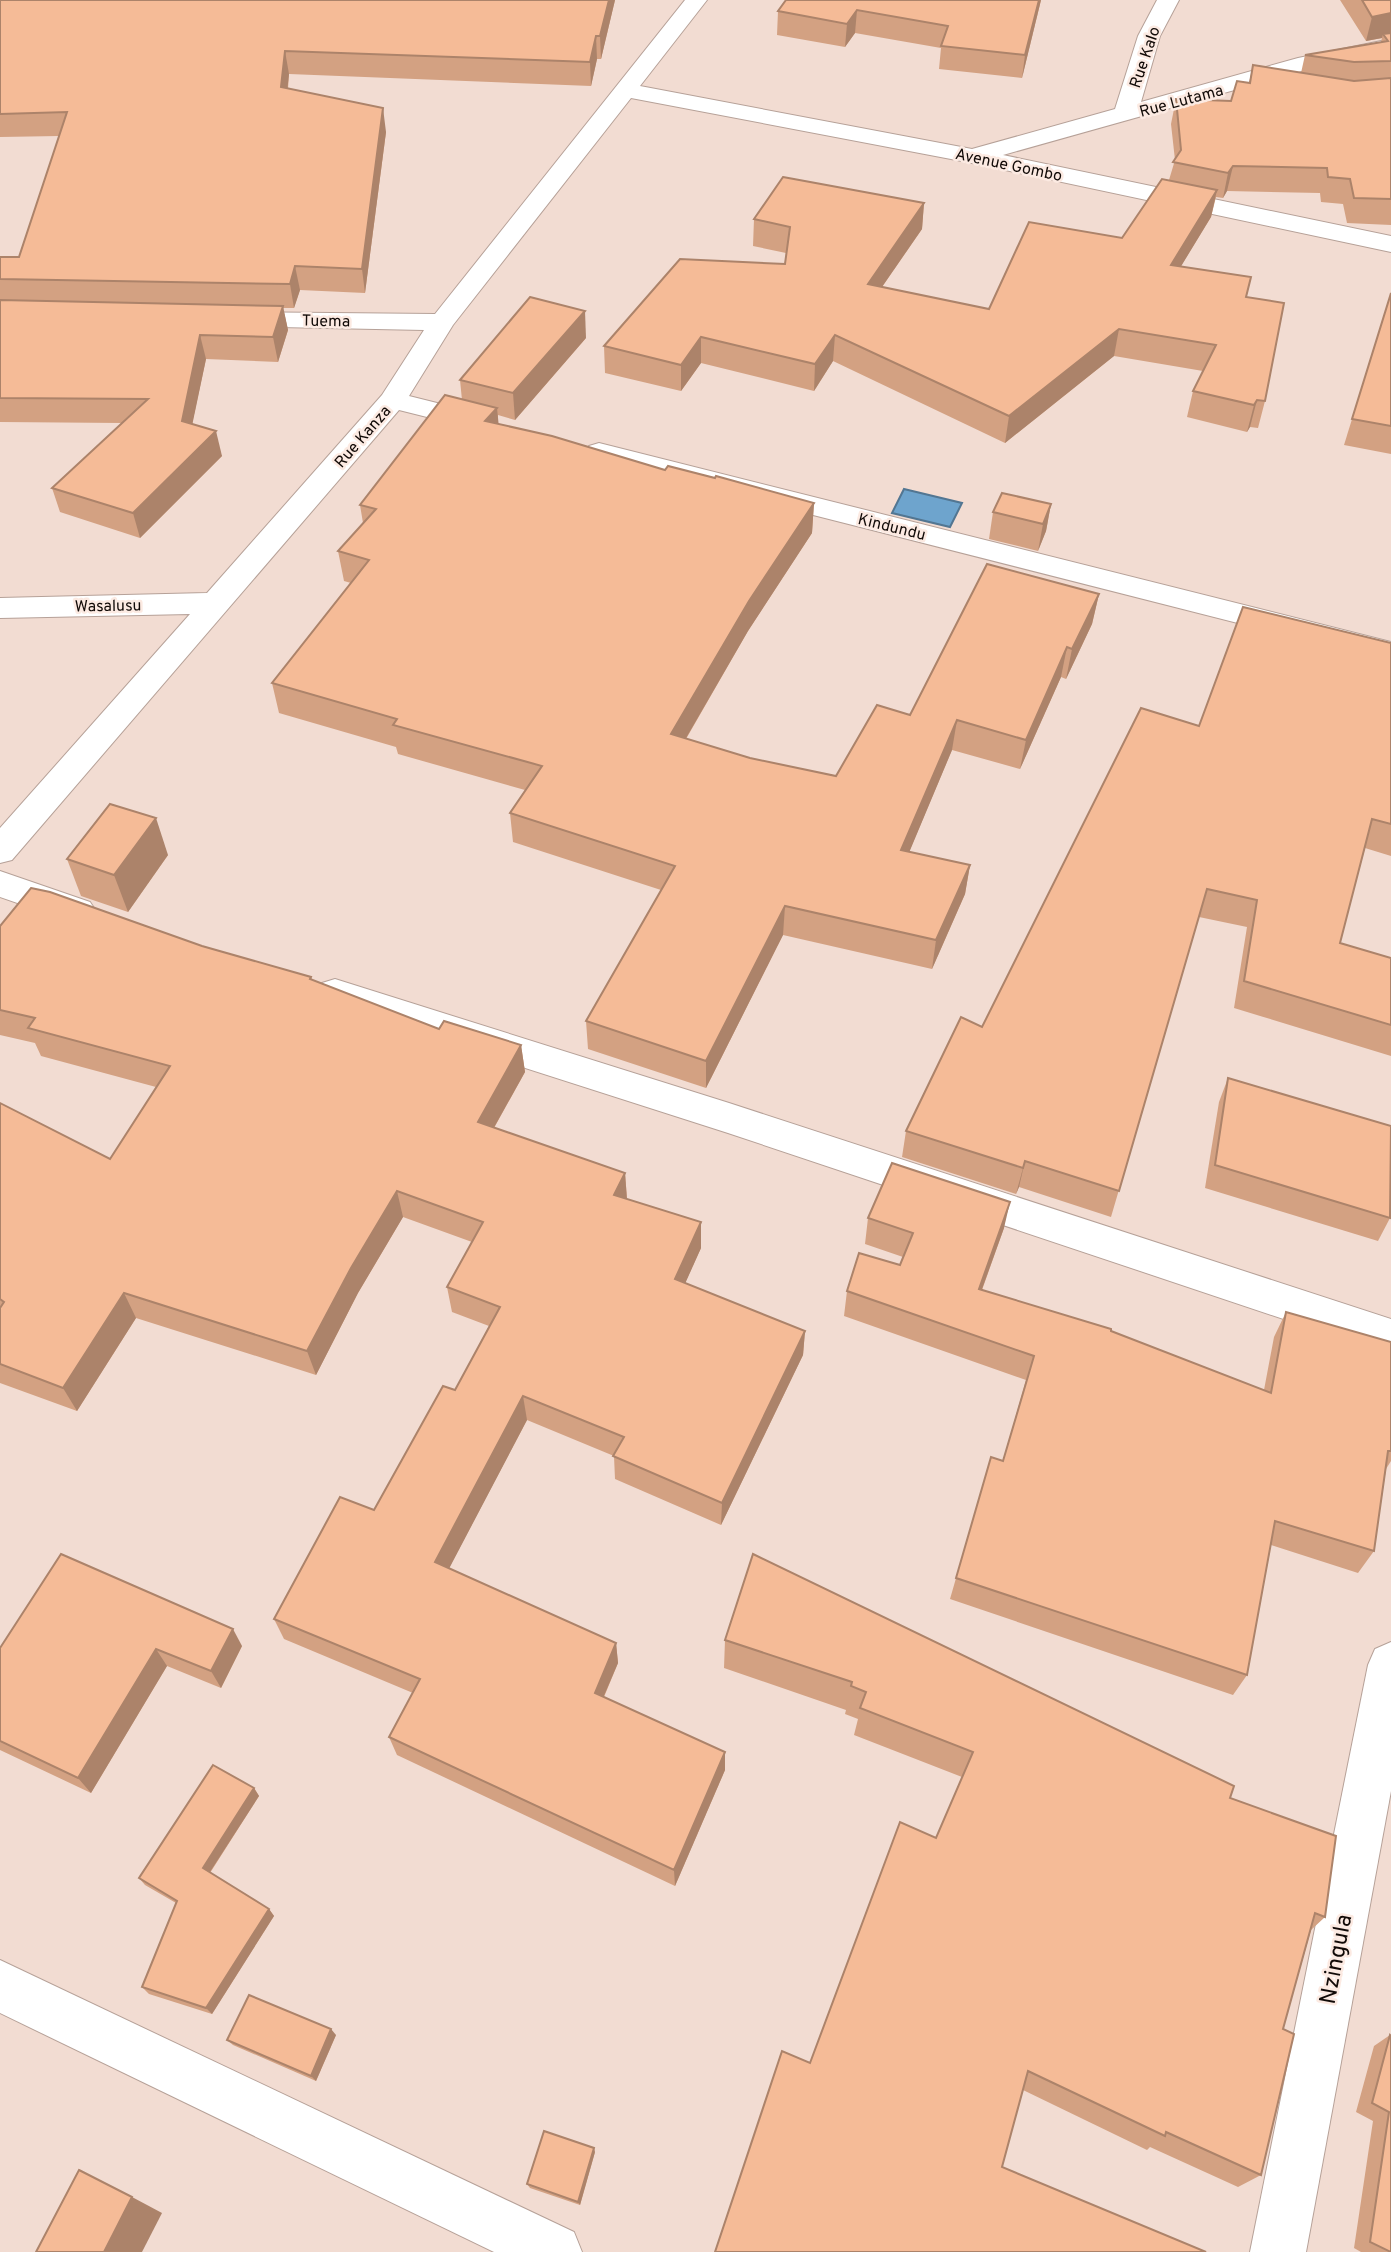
<svg xmlns="http://www.w3.org/2000/svg" width="1391" height="2252" font-family="Overpass,sans-serif">
<rect width="100%" height="100%" fill="#f2dcd2"/>
<!-- water -->
<path fill="#6ea4cd" stroke="#527692" stroke-width="2" d="M904,489L962,503L950,527L892,513Z"/>
<g fill="none" stroke-linecap="round" stroke-linejoin="round">
<!-- minor casing -->
<g stroke="#b6a198" stroke-width="2">
<g id="minor">
<path d="M685,0H707L640,86L972,149L1115,109L1138,36L1157,0H1179L1160,36L1141,102L1298,58L1391,39V53L1309,69L1003,155L1391,236V252L972,163L631,98L453,325L409,396L493,417L497,423L493,429L483,431L399,410L12,860L0,863V828L190,614L0,618V598L207,593L382,395L424,330L234,326L225,324L221,318L225,312L435,314Z"/>
<path d="M599,443L1391,642V662L589,458L585,452L589,446Z"/>
<path d="M0,871L90,902L96,911L90,920L78,924L0,897Z"/>
<path d="M335,979L729,1103L1391,1319V1355L728,1133L322,1003L317,993L322,983Z"/>
<path d="M1391,1642V1791L1306,2252H1250L1368,1665L1375,1649Z"/>
<path d="M0,1960L574,2232L582,2252H494L0,2013Z"/>
</g>
</g>
<!-- minor -->
<use href="#minor" fill="#fff" fill-rule="evenodd"/>
</g>
<!-- wall -->
<g fill="#d3a182">
<path d="M0,0H615L601,59H597L591,86L289,74L288,89L386,132L365,293L300,290L294,308H283L288,330L278,362L206,359L192,424L222,456L140,538L60,512L52,488L122,423L0,422V257H19L59,136L0,137Z"/>
<path d="M1041,0L1022,78L939,69L941,48L855,33L845,47L777,35L778,11Z"/>
<path d="M1340,0H1391V225L1347,223L1343,204L1321,202L1320,193L1227,191L1223,198L1216,197L1211,217L1181,266L1246,297L1265,401L1258,428L1250,427L1247,432L1187,417L1193,391L1203,371L1114,356L1005,443L833,361L814,391L701,363L681,391L605,373L604,346L785,264L786,253L753,246L754,219L924,203L922,229L882,287L989,309L1122,238L1169,180L1175,160L1171,124L1176,99L1231,101L1249,83L1253,65L1301,73L1305,55L1381,42L1382,38L1366,41Z"/>
<path d="M1391,293V454L1344,445Z"/>
<path d="M586,338L515,420L498,415V424L665,470L715,478L814,503L812,533L748,631L686,739L750,758L836,776L910,715L1099,594L1092,624L1066,679L1061,677L1020,769L952,750L909,852L970,865L965,894L932,969L783,935L706,1088L588,1049L586,1021L661,890L513,842L510,813L525,790L398,754L396,747L279,713L272,683L351,583L344,581L338,551L363,523L360,505L462,400L460,380Z"/>
<path d="M1051,504L1046,531L1038,551L989,539L993,512Z"/>
<path d="M1391,643V856L1365,848L1340,943L1391,958V1056L1234,1008L1247,927L1199,917L1111,1217L1019,1187L1016,1194L902,1157L906,1131L982,1027L1199,726Z"/>
<path d="M168,855L128,912L81,896L67,859Z"/>
<path d="M0,926L202,946L311,977L312,980L439,1029L521,1045L525,1072L494,1128L625,1173L627,1199L701,1222V1248L685,1283L805,1331L803,1355L721,1525L615,1479L614,1456L527,1420L449,1568L616,1643L618,1663L604,1697L725,1770L675,1886L397,1755L389,1737L413,1693L284,1639L274,1619L374,1510L455,1390L489,1326L452,1312L447,1287L472,1242L403,1217L358,1293L316,1375L136,1318L77,1411L0,1383V1103L110,1159L156,1087L41,1056L35,1043L0,1035Z"/>
<path d="M1228,1078L1390,1218L1378,1241L1205,1188L1219,1102Z"/>
<path d="M868,1218L1004,1228L982,1290L1111,1331L1264,1390L1274,1337L1286,1312L1391,1342V1461L1386,1469L1374,1551L1358,1573L1271,1545L1247,1675L1233,1695L950,1599L991,1457L1003,1461L1026,1380L844,1316L847,1291L900,1265L903,1257L865,1244Z"/>
<path d="M725,1640L1230,1798L1325,1917L1311,1930L1283,2029L1261,2175L1238,2187L1150,2147L1147,2150L1023,2090L715,2252L810,2063L936,1838L962,1777L854,1735L858,1719L845,1714L846,1710L724,1668Z"/>
<path d="M242,1646L221,1688L167,1666L91,1793L0,1750V1648Z"/>
<path d="M254,1788L259,1796L210,1873L269,1909L274,1916L212,2014L149,1994L142,1987L176,1903L145,1885L139,1878Z"/>
<path d="M336,2035L316,2081L233,2045L227,2040Z"/>
<path d="M1390,2035L1391,2252H1361L1354,2248L1373,2121L1356,2112L1374,2046Z"/>
<path d="M595,2152L580,2205L530,2188L527,2184Z"/>
</g>
<!-- shaded-wall -->
<g fill="#ac836a">
<path d="M609,0H615L601,59L600,36Z"/>
<path d="M1039,0H1041L1022,78L1025,55Z"/>
<path d="M857,10L855,33L845,47L847,24Z"/>
<path d="M1391,13V35L1383,34L1382,38L1366,41L1372,17Z"/>
<path d="M596,36L597,59L591,86L590,62Z"/>
<path d="M285,51L289,74L285,111L281,87Z"/>
<path d="M383,108L386,132L365,293L362,269Z"/>
<path d="M1233,166L1227,191L1223,198L1228,173Z"/>
<path d="M1217,190L1211,217L1166,291L1171,265Z"/>
<path d="M924,203L922,229L866,310L868,284Z"/>
<path d="M295,266L300,290L294,308L290,284Z"/>
<path d="M283,306L288,330L278,362L273,337Z"/>
<path d="M585,311L586,338L515,420L513,393Z"/>
<path d="M1119,329L1114,356L1005,443L1009,416Z"/>
<path d="M200,335L206,359L188,445L182,421Z"/>
<path d="M835,335L833,361L814,391L815,364Z"/>
<path d="M701,337V363L681,391V365Z"/>
<path d="M1257,400L1250,427L1247,432L1254,405Z"/>
<path d="M497,408L500,438L485,421Z"/>
<path d="M216,431L222,456L140,538L133,513Z"/>
<path d="M814,503L812,533L748,631L671,764V734L749,601Z"/>
<path d="M1051,504L1046,531L1038,551L1043,524Z"/>
<path d="M1099,594L1092,624L1066,679L1072,649Z"/>
<path d="M1067,647L1061,677L1020,769L1026,740Z"/>
<path d="M957,720L952,750L898,879L901,850Z"/>
<path d="M156,818L168,855L128,912L114,875Z"/>
<path d="M970,865L965,894L932,969L936,940Z"/>
<path d="M785,906L783,935L706,1088V1061Z"/>
<path d="M521,1045L525,1072L482,1149L478,1122Z"/>
<path d="M1025,1161L1019,1187L1016,1194L1023,1168Z"/>
<path d="M625,1173L627,1200L614,1195Z"/>
<path d="M397,1191L403,1217L358,1293L316,1375L307,1351L351,1268Z"/>
<path d="M1010,1202L1004,1228L973,1314L979,1289Z"/>
<path d="M701,1222V1248L676,1304L675,1279Z"/>
<path d="M124,1293L136,1318L77,1411L63,1388Z"/>
<path d="M805,1331L803,1355L721,1525L722,1503Z"/>
<path d="M523,1396L527,1420L441,1584L435,1562Z"/>
<path d="M233,1629L242,1646L221,1688L211,1671Z"/>
<path d="M616,1643L618,1663L597,1712L595,1693Z"/>
<path d="M156,1649L167,1666L91,1793L78,1778Z"/>
<path d="M725,1752V1770L675,1886L674,1870Z"/>
<path d="M254,1788L259,1796L208,1875L203,1868Z"/>
<path d="M269,1909L274,1916L212,2014L206,2008Z"/>
<path d="M331,2029L336,2035L316,2081L311,2076Z"/>
<path d="M594,2148L595,2152L580,2205L578,2202Z"/>
<path d="M132,2197L162,2213L142,2252H104Z"/>
</g>
<!-- building -->
<g fill="#f5bb97" stroke="#ac836a" stroke-width="2">
<path d="M0,0H609L600,36H596L590,62L285,51L281,87L383,108L362,269L295,266L290,284L0,279V257H19L67,112L0,114Z"/>
<path d="M786,0H1039L1025,55L941,46L948,26L857,10L847,24L778,11Z"/>
<path d="M1362,0H1391V13L1372,17Z"/>
<path d="M1391,33V61L1354,62L1305,55L1388,41L1383,34Z"/>
<path d="M1253,65L1354,81L1391,78V199L1354,198L1350,179L1328,177L1327,168L1233,166L1228,173L1173,162L1181,150L1176,99L1231,101L1237,81L1250,83Z"/>
<path d="M783,177L924,203L868,284L989,309L1029,222L1122,238L1162,179L1217,190L1171,265L1251,277L1246,297L1284,303L1265,401L1257,400L1254,405L1193,391L1216,345L1119,329L1009,416L835,335L815,364L701,337L681,365L604,346L680,259L785,264L790,227L754,219Z"/>
<path d="M1391,293V426L1352,419Z"/>
<path d="M530,297L585,311L513,393L460,380Z"/>
<path d="M0,300L283,306L273,337L200,335L182,421L216,431L133,513L52,488L148,399L0,398Z"/>
<path d="M445,395L497,408L485,421L552,436L665,470L668,466L715,478L716,476L814,503L749,601L671,734L750,758L836,776L877,705L910,715L987,564L1099,594L1072,649L1067,647L1026,740L957,720L901,850L970,865L936,940L785,906L706,1061L586,1021L675,866L510,813L542,766L393,725L397,719L272,683L369,560L338,551L376,509L360,505Z"/>
<path d="M1002,493L1051,504L1043,524L993,512Z"/>
<path d="M1243,607L1391,643V824L1372,819L1340,943L1391,958V1025L1244,981L1257,900L1207,889L1119,1191L1025,1161L1023,1168L906,1131L961,1017L982,1027L1141,708L1199,726Z"/>
<path d="M110,804L156,818L114,875L67,859Z"/>
<path d="M31,888L50,892L202,946L311,977L310,979L439,1029L444,1021L521,1045L478,1122L625,1173L614,1195L701,1222L675,1279L805,1331L722,1503L613,1456L624,1437L523,1396L435,1562L616,1643L595,1693L725,1752L674,1870L389,1737L420,1679L274,1619L340,1497L374,1510L443,1386L455,1390L500,1307L447,1287L483,1222L397,1191L351,1268L307,1351L124,1293L63,1388L0,1364V1308L4,1302L0,1299V1103L110,1159L170,1066L28,1028L35,1018L0,1010V926Z"/>
<path d="M1228,1078L1391,1126L1390,1218L1215,1165Z"/>
<path d="M892,1163L1010,1202L979,1289L1111,1329V1331L1271,1393L1286,1312L1391,1342V1451H1388L1374,1551L1275,1521L1247,1675L956,1578L991,1457L1003,1461L1034,1356L847,1291L859,1253L900,1265L913,1233L868,1218Z"/>
<path d="M61,1554L233,1629L211,1671L156,1649L78,1778L0,1741V1648Z"/>
<path d="M753,1554L1234,1786L1230,1798L1336,1836L1325,1917L1315,1913L1283,2029L1294,2034L1261,2175L1166,2132L1165,2136L1028,2071L1002,2167L1206,2252H715L782,2051L810,2063L900,1822L936,1838L973,1752L860,1708L866,1692L851,1686L852,1682L725,1640Z"/>
<path d="M213,1765L254,1788L203,1868L269,1909L206,2008L142,1987L177,1901L139,1878Z"/>
<path d="M249,1995L331,2029L311,2076L227,2040Z"/>
<path d="M1390,2035L1391,2036V2252L1370,2242L1389,2112L1372,2103Z"/>
<path d="M544,2131L594,2148L578,2202L527,2184Z"/>
<path d="M79,2170L132,2197L104,2252H36Z"/>
</g>
<g text-anchor="middle" stroke-width="5" stroke-linejoin="round" paint-order="stroke">
<!-- far-street labels -->
<g font-size="16" fill="#110a07" stroke="#fceae2">
<text transform="translate(1144 57) rotate(-71)" y="6">Rue Kalo</text>
<text transform="translate(1181 100) rotate(-15)" y="6">Rue Lutama</text>
<text transform="translate(1009 164) rotate(12)" y="6">Avenue Gombo</text>
<text transform="translate(326 320) rotate(1)" y="6">Tuema</text>
<text transform="translate(362 436) rotate(-49)" y="6">Rue Kanza</text>
<text transform="translate(892 526) rotate(14)" y="6">Kindundu</text>
<text transform="translate(108 605) rotate(-1)" y="6">Wasalusu</text>
</g>
<!-- near-street labels -->
<g font-size="23" fill="#110a07" stroke="#fceae2">
<text transform="translate(1335 1959) rotate(-79)" y="8">Nzingula</text>
</g>
</g>
</svg>
